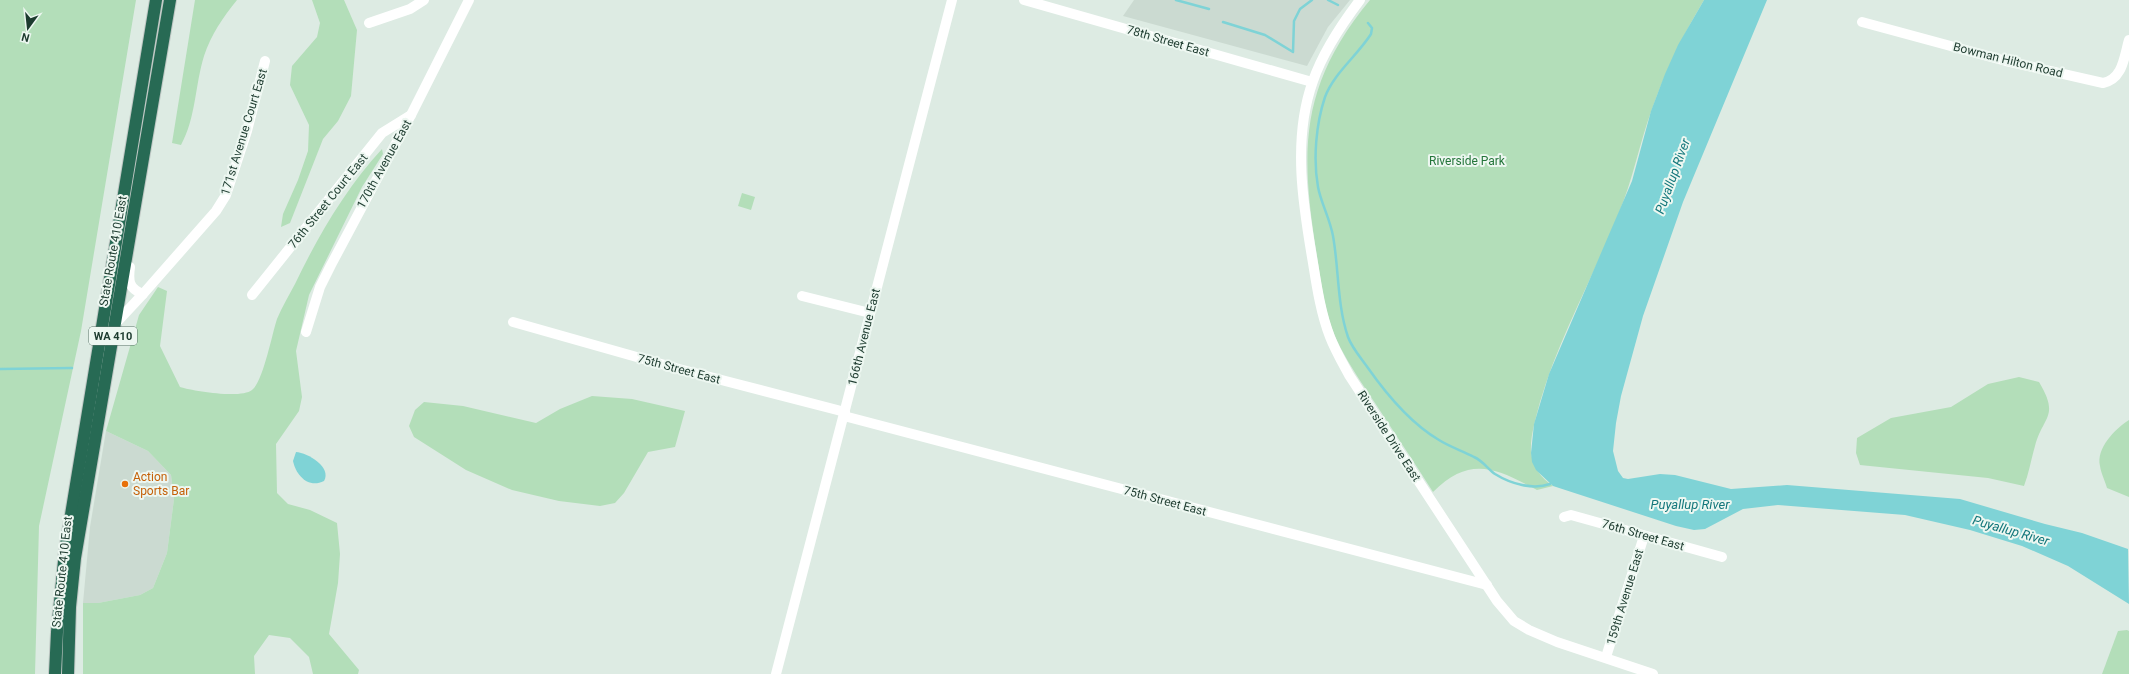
<svg xmlns="http://www.w3.org/2000/svg" width="2129" height="674" font-family="Roboto,sans-serif">
<rect width="100%" height="100%" fill="#ddebe3"/>
<!-- built -->
<g fill="#cbdad1">
<path d="M1134,0H1350L1328,27L1307,66L1123,16Z"/>
<path d="M106,431L148,451L171,475L174,499L167,553L153,588L140,595L98,603H83L90,527Z"/>
</g>
<!-- green -->
<g fill="#b3deb9">
<path d="M0,0H136L81,331L39,526L35,674H0Z"/>
<path d="M195,0H237C223,17 211,35 204,56C195,85 196,118 181,145L172,143Z"/>
<path d="M312,0H344L357,30L351,96L338,121L323,139L290,223L281,227L283,214L298,180L308,151L309,125L290,85L292,66L317,37L320,23Z"/>
<path d="M1370,0H1704C1683,35 1666,70 1652,109C1639,144 1633,180 1618,215C1593,278 1559,337 1540,402C1536,418 1530,436 1531,452C1533,467 1541,478 1553,486L1537,490C1496,468 1470,455 1433,492C1414,462 1394,432 1375,403C1363,385 1350,366 1340,347C1325,318 1322,287 1317,256C1300,151 1299,86 1370,0Z"/>
<path d="M382,149L383,154L362,187L309,295L296,351L302,397L299,411L276,444L277,493L288,504L310,510L337,523L340,554L338,583L329,634L359,670L358,674H313L309,657L290,638L269,635L254,656L255,674H83V603H98L140,595L153,588L167,553L174,499L171,475L148,451L106,431L139,315L158,287L167,291L160,346L180,387C193,391 241,399 252,390C263,382 272,334 277,319C282,307 289,295 295,284C318,236 346,188 382,149Z"/>
<path d="M742,193L755,197L751,210L738,206Z"/>
<path d="M2019,377L2039,382C2060,417 2043,416 2035,446C2031,460 2029,473 2024,486L1988,478L1860,465L1856,453L1857,438L1891,418L1951,407L1988,384Z"/>
<path d="M592,396L632,399L685,411L675,447L648,452L624,493L615,503L600,506L559,501L512,490L466,470L414,437L409,426L415,410L424,402L463,406L536,423L560,409Z"/>
<path d="M2129,420V497L2107,488C2105,481 2101,473 2100,466C2096,448 2115,429 2129,420Z"/>
<path d="M2127,630L2129,631V674H2102L2118,631Z"/>
</g>
<!-- water -->
<g fill="#7fd3d6">
<path d="M1704,0H1767L1683,202L1643,316L1621,396L1616,423L1613,451L1618,471L1623,478L1628,479L1660,474L1675,475L1731,489L1787,485L1960,499L2045,524L2082,533L2128,549L2129,604L2068,566L2022,546L1970,530L1905,515L1778,505L1743,509L1705,529L1694,530L1676,526L1553,486L1536,470L1532,462L1531,453L1534,424L1549,374L1632,181L1651,111L1665,74L1678,45Z"/>
<path d="M296,452C308,453 332,467 324,481C308,489 296,475 293,461Z"/>
</g>
<g fill="none" stroke-linecap="round" stroke-linejoin="round">
<!-- stream -->
<g stroke="#7fd3d6" stroke-width="2.5">
<path d="M1176,0L1209,9"/>
<path d="M1328,0L1338,5"/>
<path d="M1223,22L1265,35L1293,52L1294,21L1300,9L1312,0"/>
<path d="M1368,23L1372,28L1371,34C1357,56 1334,73 1325,97C1316,124 1313,159 1318,187C1321,203 1330,219 1333,236C1339,269 1337,305 1348,337C1352,348 1361,358 1368,368C1387,395 1410,423 1439,440C1450,447 1463,451 1474,457C1483,461 1488,469 1495,474C1511,484 1533,490 1550,484"/>
<path d="M0,369L72,368"/>
</g>
<!-- highway casing -->
<g stroke="#c0c8c5" stroke-width="14">
<g id="highway">
<path d="M55,674L57,632L65,551L156,0"/>
<path d="M68,674L70,607L75,558L170,0"/>
</g>
</g>
<!-- minor -->
<g stroke="#fff" stroke-width="10">
<path d="M1024,0L1312,82"/>
<path d="M1360,0C1341,25 1323,52 1313,81C1292,139 1303,205 1313,263C1317,288 1321,314 1330,337C1335,350 1342,362 1349,375L1497,601L1514,621L1529,630L1557,642L1653,674"/>
<path d="M1862,22L2006,61L2103,83C2123,79 2124,57 2129,40"/>
<path d="M369,23L410,9L424,0"/>
<path d="M143,294L216,211L226,195L247,131L265,61"/>
<path d="M252,295L382,133L411,115"/>
<path d="M802,296L870,313"/>
<path d="M513,322L679,369L845,412"/>
<path d="M115,324L143,294C129,289 128,281 130,267"/>
<path d="M306,332L320,287L331,265L411,115L469,0"/>
<path d="M844,416L1487,585"/>
<path d="M1564,517L1571,515L1722,557"/>
<path d="M1606,657L1644,536"/>
<path d="M776,674L952,0"/>
</g>
<!-- highway -->
<use href="#highway" stroke="#276a54" stroke-width="12"/>
</g>
<!-- markers -->
<circle fill="#e8710a" stroke="#edf7f1" stroke-width="1.5" cx="125" cy="484" r="4"/>
<g text-anchor="middle" stroke-width="4" stroke-linejoin="round" paint-order="stroke">
<!-- shield labels -->
<rect fill="#edf7f1" stroke="#5b7369" stroke-width="1" x="89" y="327" width="48" height="18" rx="3"/>
<g font-size="11" font-weight="bold" fill="#1d3b2f">
<text x="113" y="340">WA 410</text>
</g>
<!-- street labels -->
<g font-size="12" fill="#1d3b2f" stroke="#edf7f1">
<text transform="translate(1168 41) rotate(16)" y="4">78th Street East</text>
<text transform="translate(2008 60) rotate(14)" y="4">Bowman Hilton Road</text>
<text transform="translate(244 132) rotate(-73)" y="4">171st Avenue Court East</text>
<text transform="translate(384 164) rotate(-61)" y="4">170th Avenue East</text>
<text transform="translate(328 201) rotate(-51)" y="4">76th Street Court East</text>
<text transform="translate(113 251) rotate(-80)" y="4">State Route 410 East</text>
<text transform="translate(864 337) rotate(-76)" y="4">166th Avenue East</text>
<text transform="translate(679 369) rotate(15)" y="4">75th Street East</text>
<text transform="translate(1389 436) rotate(57)" y="4">Riverside Drive East</text>
<text transform="translate(1165 501) rotate(15)" y="4">75th Street East</text>
<text transform="translate(1643 535) rotate(16)" y="4">76th Street East</text>
<text transform="translate(62 572) rotate(-84)" y="4">State Route 410 East</text>
<text transform="translate(1625 597) rotate(-73)" y="4">159th Avenue East</text>
</g>
<!-- park labels -->
<g font-size="12" fill="#24753a" stroke="#edf7f1">
<text x="1467" y="165">Riverside Park</text>
</g>
<!-- food labels -->
<g font-size="12" fill="#c56008" stroke="#edf7f1" text-anchor="start">
<text x="133" y="481">Action<tspan x="133" dy="14">Sports Bar</tspan></text>
</g>
<!-- water labels -->
<g font-size="13" font-style="italic" fill="#13777b" stroke="#edf7f1">
<text transform="translate(1672 176) rotate(-70)" y="5">Puyallup River</text>
<text x="1690" y="509">Puyallup River</text>
<text transform="translate(2011 530) rotate(16)" y="5">Puyallup River</text>
</g>
</g>
<!-- north arrow -->
<g transform="translate(28 28) rotate(195)" stroke="#edf7f1" stroke-width="3" paint-order="stroke">
<path d="M0-3L7 15L0 10L-7 15Z" fill="#1d3b2f"/>
<text y="-6" font-size="11" font-weight="bold" text-anchor="middle" fill="#1d3b2f">N</text>
</g>
</svg>
